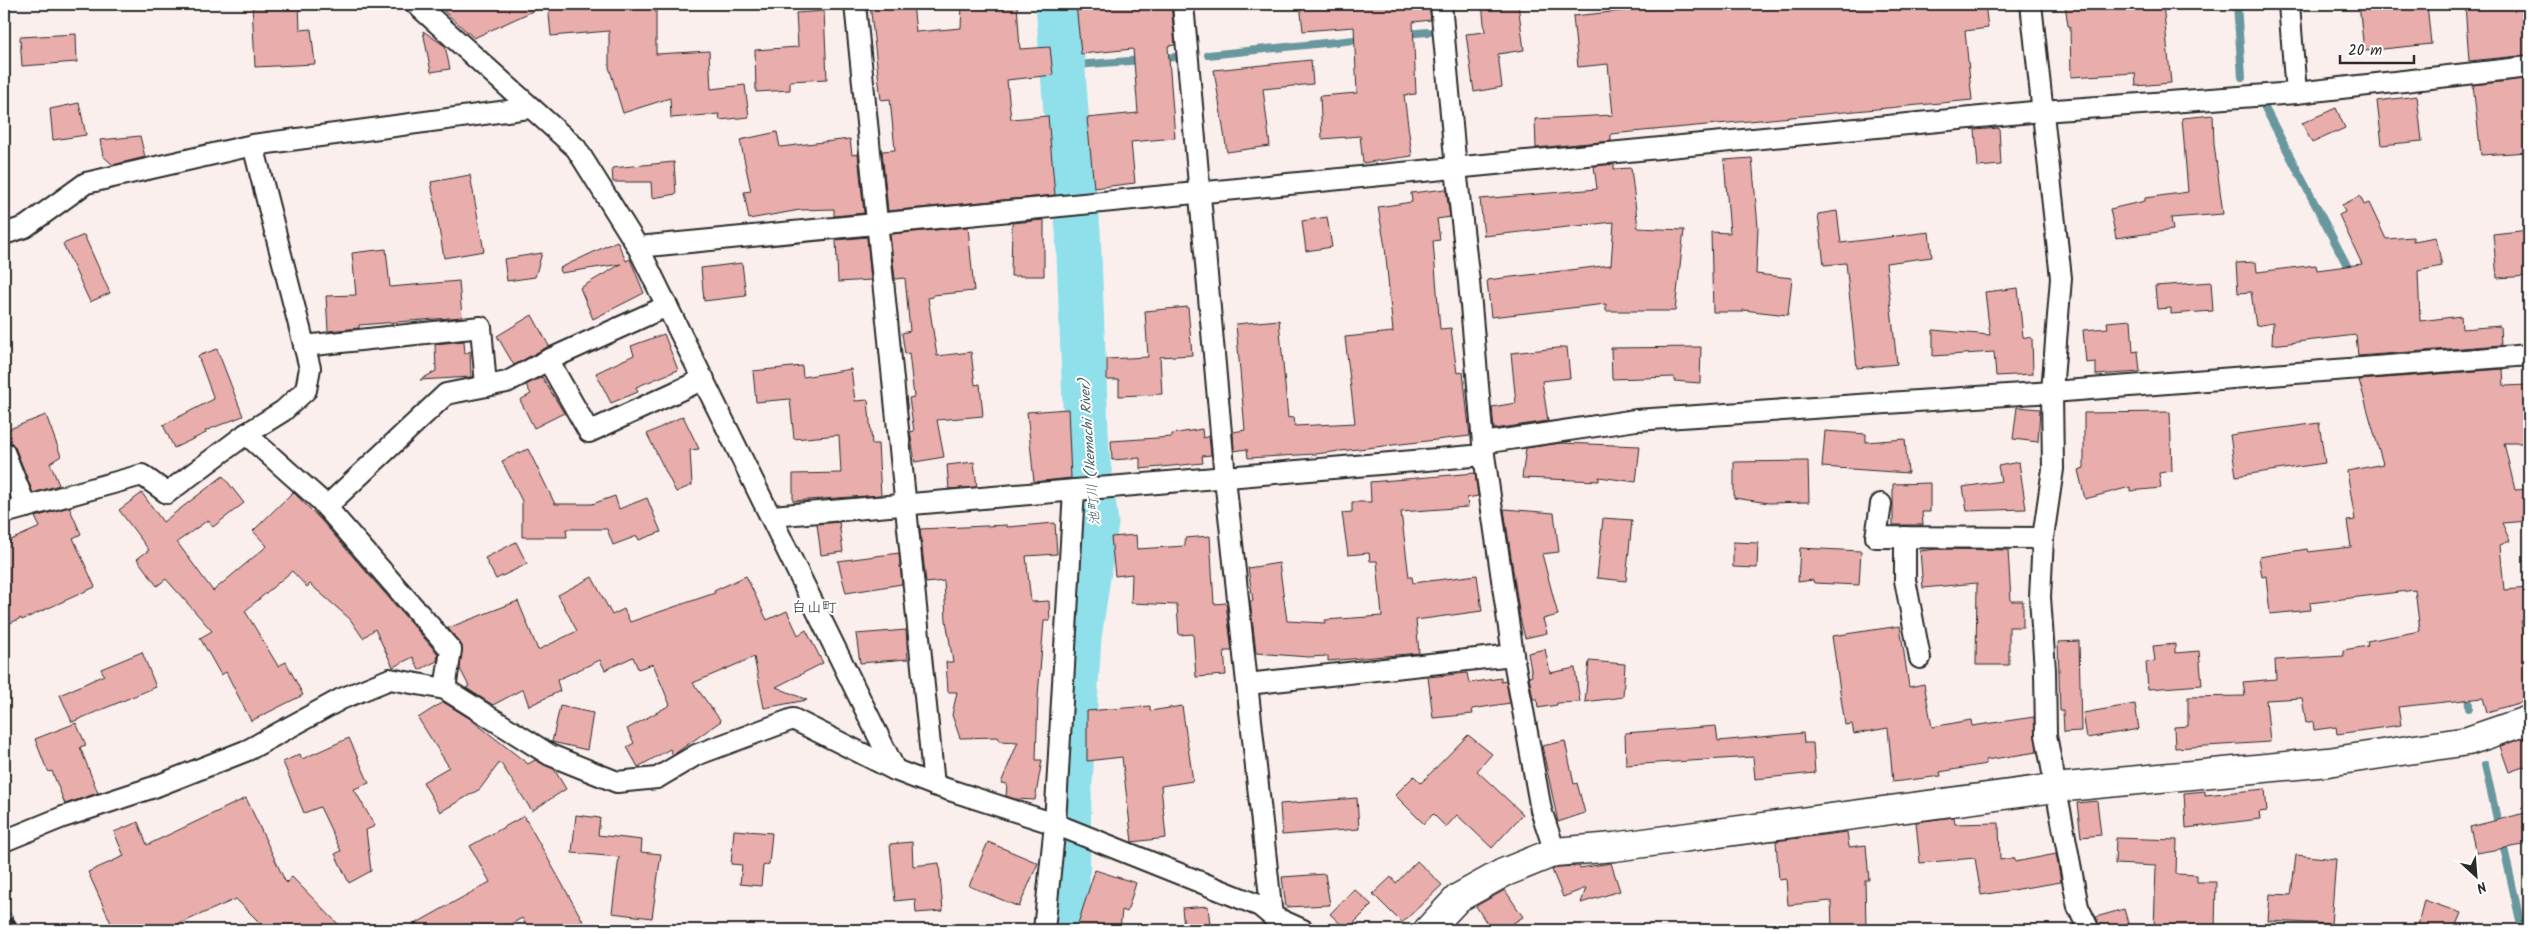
<svg xmlns="http://www.w3.org/2000/svg" width="2533" height="934" font-family="Kalam,'Klee One',sans-serif">
<rect width="100%" height="100%" fill="#fbefee"/>
<filter id="ink" filterUnits="userSpaceOnUse"><feTurbulence type="fractalNoise" baseFrequency=".02" numOctaves="2"/><feDisplacementMap in="SourceGraphic" scale="10" xChannelSelector="R" yChannelSelector="G"/><feConvolveMatrix kernelMatrix="1 2 1 2 8 2 1 2 1" color-interpolation-filters="sRGB"/></filter>
<g filter="url(#ink)">
<g fill="none" stroke-linecap="round" stroke-linejoin="round">
<!-- stream -->
<g stroke="#68989e" stroke-width="8">
<path d="M2237,4L2242,77"/>
<path d="M1405,34L1428,32"/>
<path d="M1208,55L1364,39"/>
<path d="M1160,58L1177,57"/>
<path d="M1062,66L1143,60"/>
<path d="M2265,108L2352,275"/>
<path d="M2468,690L2469,708"/>
<path d="M2485,765L2499,828"/>
<path d="M2502,839L2522,930"/>
</g>
<!-- river -->
<path stroke="#90e0eb" stroke-width="45" d="M1058,4L1069,153L1078,230L1087,454L1096,523L1079,637L1069,799L1066,930"/>
</g>
<!-- building -->
<g fill="#e9adab" stroke="#2b2b2b">
<path d="M252,4H299L300,30L311,29L315,64L255,67Z"/>
<path d="M436,4H548L474,38Z"/>
<path d="M548,4H656V54L709,51L711,89L745,85L749,117L720,120L719,114L671,118L670,98L623,113L609,67V31L551,36Z"/>
<path d="M870,4H913L916,32L961,28L962,4H1017L1020,49L1050,47L1053,75L1007,80L1011,119L1048,116L1055,195L888,211L882,151L895,150L890,99L881,100Z"/>
<path d="M1076,4H1171L1175,45L1168,46L1175,138L1131,142L1135,183L1094,188L1087,118L1138,113L1133,49L1081,54Z"/>
<path d="M1300,4H1429L1431,20L1413,22L1416,94L1404,95L1412,156L1363,163L1360,136L1322,139L1320,96L1357,93L1354,27L1303,31Z"/>
<path d="M1482,4H1518L1524,50L1498,54L1502,87L1474,92L1466,34L1485,32Z"/>
<path d="M1691,4H1985L1988,28L1965,31L1972,100L1611,134V141L1536,148L1535,119L1613,115L1608,64L1578,67L1573,16Z"/>
<path d="M2065,4H2163L2171,83L2136,86L2135,73L2071,77L2070,26H2068Z"/>
<path d="M2359,4H2427L2431,44L2364,51Z"/>
<path d="M2465,4H2524V9L2529,8V55L2469,61Z"/>
<path d="M824,11L827,79L790,81V90L756,92L755,50L798,47L796,13Z"/>
<path d="M423,31L445,46L450,69L431,72Z"/>
<path d="M76,34L77,62L22,66L20,37Z"/>
<path d="M1311,60L1313,84L1263,89L1270,146L1227,152L1214,70Z"/>
<path d="M2524,79L2529,125V152L2481,155L2473,85Z"/>
<path d="M2417,96L2422,141L2382,145L2377,101Z"/>
<path d="M79,103L86,135L53,140L50,109Z"/>
<path d="M2336,108L2345,128L2312,143L2302,123Z"/>
<path d="M2213,115L2214,144L2223,214L2171,218L2173,230L2116,238L2110,209L2145,201V198L2188,192L2182,118Z"/>
<path d="M1999,128L2001,165L1978,167L1975,130Z"/>
<path d="M777,132L780,147L850,139L852,155L858,154L864,213L834,216V209L800,210L749,219L744,192L751,191L740,140Z"/>
<path d="M140,136L145,157L113,165L103,156L100,140Z"/>
<path d="M1752,158L1758,227L1756,274L1792,278L1788,315L1743,310V312H1713L1711,232L1730,233L1724,160Z"/>
<path d="M674,162L676,194L652,198L651,182H613L612,168Z"/>
<path d="M1614,164V169L1631,168L1638,228L1684,230L1675,311H1606V304L1491,317L1487,280L1611,265L1614,222L1484,236L1480,199L1597,189L1594,166Z"/>
<path d="M470,175L484,251L444,258L431,182Z"/>
<path d="M1446,189L1450,217L1437,219L1440,240L1433,241L1440,329L1451,328L1457,373L1463,372L1470,436L1315,454L1248,458L1247,449L1234,451L1233,432L1245,430L1236,324L1279,320L1288,418L1294,417L1295,426L1355,423L1345,337L1393,332L1385,247L1378,207L1412,202L1411,193Z"/>
<path d="M2360,196L2364,205L2369,203L2386,239L2413,237V241L2436,237L2442,266L2418,271L2420,321L2461,316L2462,329L2500,326L2501,345L2358,356L2356,335L2272,345L2273,323L2256,326L2251,292L2238,293L2236,263L2256,262L2257,272L2316,265L2317,270L2362,264L2339,215L2345,212L2342,205Z"/>
<path d="M1837,211L1841,243L1929,232L1932,257L1886,263L1897,364L1857,368L1846,263L1824,265L1818,214Z"/>
<path d="M1327,217L1332,247L1306,251L1302,221Z"/>
<path d="M1044,220V276H1011L1012,223Z"/>
<path d="M968,227L974,291L933,295V297L928,298L937,356L971,352L975,385L980,384L983,416L937,420L944,457L915,462L910,432L914,431L909,398L914,397L909,353L905,354L902,333L910,331L905,278L895,279L890,234Z"/>
<path d="M2529,230V276L2497,278L2493,234Z"/>
<path d="M84,235L110,293L90,302L63,244Z"/>
<path d="M867,237L871,280L838,282L836,240Z"/>
<path d="M617,241L626,261L630,259L644,293L593,319L580,288L621,264L561,273L560,268Z"/>
<path d="M386,249L390,287L459,281L462,317L359,325V328L328,331L326,296L356,295L352,253Z"/>
<path d="M542,253L535,277L507,281L504,259Z"/>
<path d="M742,263L746,296L704,301L701,268Z"/>
<path d="M2211,282L2213,311L2171,314V308L2157,309L2155,286Z"/>
<path d="M2018,288L2023,337L2032,338L2033,374L1996,376L1994,352L1933,356V330L1990,335L1985,292Z"/>
<path d="M1188,307L1192,355L1160,357L1162,394L1119,396V380H1107V359L1148,357L1145,311Z"/>
<path d="M532,315L549,346L514,365L497,336Z"/>
<path d="M2131,320L2133,352L2138,351L2140,372L2096,375V362L2086,363L2083,330L2108,328L2107,322Z"/>
<path d="M664,334L678,370L636,387L638,392L611,403L596,373L634,355L631,346Z"/>
<path d="M464,341L465,354L470,351L471,377L420,380L436,371L435,344Z"/>
<path d="M1567,347L1570,378L1542,381L1548,421L1494,429L1492,407L1516,403L1511,353Z"/>
<path d="M1701,347L1700,383L1674,381V377L1612,379L1611,348Z"/>
<path d="M217,349L243,416L205,431L206,433L174,448L163,425L214,399L198,356Z"/>
<path d="M802,366L803,377L851,369L855,401L868,400L872,444H878L881,495L793,501V474L841,473L839,435L794,439L790,399L756,402L753,371Z"/>
<path d="M2503,369L2504,386L2529,385V443H2504L2515,490L2529,489V521L2502,523L2510,541L2500,545L2504,590L2529,588V620L2521,621L2529,654V700L2487,712L2483,698L2398,707L2401,725L2337,734L2336,727L2314,730L2313,721L2306,723L2302,698L2266,700L2270,742L2175,748L2174,727L2188,726V697L2245,696L2243,682L2276,679L2275,660L2344,656L2343,650L2368,646L2367,641L2420,631L2415,590L2310,603L2311,610L2270,614L2266,576L2262,577L2259,557L2307,549L2308,552L2351,547L2347,521L2355,520L2347,471L2383,464L2359,380Z"/>
<path d="M542,377L564,413L534,428L520,400L531,394L526,385Z"/>
<path d="M2017,407L2040,409L2038,442L2013,439Z"/>
<path d="M1068,409L1071,478L1034,482L1027,412Z"/>
<path d="M2170,412L2172,471L2159,473L2161,488L2130,491V487L2085,499L2078,470L2084,468V413Z"/>
<path d="M46,415L61,456L50,463L59,485L33,493L15,447L11,442L4,440V431Z"/>
<path d="M683,416L699,449L690,450L692,485L676,492L647,434Z"/>
<path d="M2319,423L2325,463L2236,476L2230,435Z"/>
<path d="M1202,429L1203,438L1209,436L1211,455L1202,456L1203,463L1140,469V458L1112,460L1111,441L1172,437V434Z"/>
<path d="M1825,431L1866,434V442L1905,439L1908,473L1822,467Z"/>
<path d="M1561,443L1640,446L1636,482L1599,477V481L1522,478L1526,448Z"/>
<path d="M528,449L555,504H592L615,496L619,509L647,498L661,532L639,540L637,536L613,545L607,529H566L567,537H522V501L502,461Z"/>
<path d="M1808,461L1809,502L1769,503L1734,498V462Z"/>
<path d="M974,462L977,487L949,489L947,465Z"/>
<path d="M2019,462L2026,509L1967,511L1963,487L2001,481L1998,466Z"/>
<path d="M1475,473L1478,496L1467,498L1468,507L1401,512L1409,577H1412L1413,583L1477,575L1482,611L1416,620L1419,653L1328,661V656L1308,657L1256,653L1250,601H1253L1248,568L1279,563L1287,621L1325,623V620L1382,616L1377,561H1370L1369,553L1348,555L1342,513L1352,512V502H1371L1370,482Z"/>
<path d="M223,476L244,503L213,527L208,520L177,542L213,591L267,546L253,531L293,492L320,519L438,654L437,661L419,670L413,657L393,667L375,629L363,638L350,619L310,584L307,587L292,571L245,611L278,666L286,662L303,695L251,721L226,672L221,675L200,638L212,631L166,579L157,586L137,559L149,550L119,510L142,493L163,522Z"/>
<path d="M1930,483V512H1922L1923,525H1893V484Z"/>
<path d="M69,507L81,534L73,538L95,587L22,620L21,618L4,626V543L40,527L35,517Z"/>
<path d="M1504,509L1554,513L1559,552L1542,554L1558,615L1543,619L1547,633L1525,638L1520,618Z"/>
<path d="M1603,518L1632,520L1626,581L1597,578Z"/>
<path d="M839,522L843,552L821,555L817,524Z"/>
<path d="M1055,523L1057,554L1026,556L1031,602L1049,601L1050,621H1044L1038,696L1036,760H1042L1035,800L1015,799L1006,796L1007,784L1001,783L1018,742L1000,741L998,737L960,738L952,715L957,692H948L946,662H953L946,620L944,581L926,583L920,529L1007,525V527Z"/>
<path d="M1136,535L1137,549L1185,546V538L1210,536L1214,604L1226,603L1232,651H1224L1226,675L1196,677L1193,634L1179,635L1177,605L1131,603L1132,574L1115,576L1111,537Z"/>
<path d="M516,542L527,564L496,579L485,558Z"/>
<path d="M1733,542L1758,543L1757,568L1733,567Z"/>
<path d="M1800,548L1861,551L1859,585L1814,583L1813,580L1798,582Z"/>
<path d="M1937,549L2008,550L2011,601H2023V627H2009V665H1976L1977,583L1923,588L1920,551Z"/>
<path d="M899,553L902,584L846,593L838,561Z"/>
<path d="M746,576L767,620L787,611L798,635L806,630L823,663L776,687L807,700L764,708L754,657L693,683L721,721L673,755L670,749L638,767L627,747L634,743L627,729L670,705L653,664L638,669L633,657L605,670L600,660L557,680L560,691L529,706L523,689L493,705L466,688L469,686L460,669L462,646L448,628L518,601L538,650L577,631L558,595L592,577L612,615L624,609L630,622L715,593L714,591Z"/>
<path d="M1900,626L1909,687L1924,684L1932,727L1971,720L1972,726L2034,717L2037,752L1986,760V764L1940,772L1941,776L1893,782L1888,728L1854,734L1852,724L1845,725L1832,636Z"/>
<path d="M906,630L908,659L860,663L856,634Z"/>
<path d="M2079,641L2081,731L2064,732L2063,711H2060L2058,642Z"/>
<path d="M2175,644V653L2199,651L2202,685L2148,689L2146,662L2155,661L2153,646Z"/>
<path d="M1545,649L1550,673L1575,668L1580,702L1557,703V705L1538,708L1537,699H1533L1529,677L1532,676L1528,653Z"/>
<path d="M142,652L156,687L72,722L60,695L104,675L101,669Z"/>
<path d="M1589,661L1625,664L1623,697L1585,702Z"/>
<path d="M1467,673L1469,683L1501,678V682L1506,681L1510,703L1472,709L1473,714L1433,718L1428,677Z"/>
<path d="M443,702L469,718L528,764L535,760L554,769L566,789L532,811L500,762L480,789L440,812L423,782L449,767L418,718Z"/>
<path d="M2135,704L2139,729L2087,738L2083,713Z"/>
<path d="M560,706L593,713L587,750L552,742Z"/>
<path d="M1150,706V711L1182,706L1193,781L1161,786L1166,838L1132,842L1122,757L1087,761V711Z"/>
<path d="M76,723L86,745L80,747L98,793L65,804L52,771L49,772L45,765L35,739Z"/>
<path d="M1716,726L1718,741L1803,733L1804,743H1813L1815,773L1755,779L1753,757L1626,765L1625,733Z"/>
<path d="M1468,735L1492,754L1477,771L1523,814L1492,848L1457,815L1446,827L1433,814L1424,824L1395,795L1414,776L1421,783Z"/>
<path d="M2529,736V765L2509,772L2500,746Z"/>
<path d="M349,738L369,783L354,789L375,826L366,830L371,871L349,883L335,854L341,851L320,807L304,813L283,762L300,754L302,759Z"/>
<path d="M1565,741L1574,784L1577,783L1585,813L1558,822L1542,746Z"/>
<path d="M2265,789L2267,811L2259,812L2260,819L2186,828L2184,793L2205,791V795Z"/>
<path d="M246,798L286,883L292,877L344,930H267L236,899L165,930H114L88,872L124,856L114,832L138,822L147,845Z"/>
<path d="M1357,798L1359,829L1282,835L1280,804Z"/>
<path d="M2097,801L2101,835L2081,837L2077,803Z"/>
<path d="M2529,812V844L2476,853L2470,827Z"/>
<path d="M576,815L600,818L598,835L642,840L641,852L661,854L652,918L612,913L619,857L572,853Z"/>
<path d="M524,816L588,930H529L522,918L500,930H404L490,882L470,846Z"/>
<path d="M1954,817L1955,824L1999,823L2000,860L2015,858V862L2056,854L2061,882L1981,895L1975,858L1920,863L1916,822Z"/>
<path d="M734,830L772,833L769,864L763,866L761,886L740,884L742,865L731,864Z"/>
<path d="M1847,832L1849,847L1866,845L1869,880H1865L1866,927L1832,928L1831,901L1788,905L1786,879L1779,880L1776,841Z"/>
<path d="M2116,838L2177,840L2176,874L2197,875V882H2216L2215,930H2154L2156,866L2115,864Z"/>
<path d="M912,842L913,866L939,863L943,911L916,913L915,899L895,901L890,844Z"/>
<path d="M988,842L1038,863L1019,907L969,886Z"/>
<path d="M2296,855L2336,859L2331,924L2268,921L2270,894L2291,895Z"/>
<path d="M1417,861L1442,885L1402,923L1373,894L1391,877L1396,883Z"/>
<path d="M1611,863L1620,891L1581,903L1586,888L1563,897L1552,870L1559,867L1579,866L1580,868Z"/>
<path d="M1095,870L1136,883L1127,912L1122,910L1120,930H1076Z"/>
<path d="M1325,874L1330,905L1286,907L1282,877Z"/>
<path d="M1354,889L1372,905L1347,930L1330,914Z"/>
<path d="M1505,890L1523,917L1502,930H1491L1476,906Z"/>
<path d="M2424,900L2461,913L2454,930H2417Z"/>
<path d="M1208,906L1210,925L1184,928L1182,908Z"/>
<path d="M2124,909L2130,930H2101L2096,917Z"/>
</g>
<g fill="none" stroke-linecap="round" stroke-linejoin="round">
<!-- street casing -->
<g stroke="#2b2b2b" stroke-width="24">
<g id="street">
<path d="M416,4L576,148L638,247L895,770"/>
<path d="M855,4L934,785"/>
<path d="M1183,4L1225,478L1272,916"/>
<path d="M1441,4L1456,169L1469,282L1484,455L1513,655L1541,810L1555,852"/>
<path d="M2031,4L2061,278L2052,392L2053,469L2043,538L2040,597L2045,670L2046,735L2078,907L2089,930"/>
<path d="M2289,4L2296,93"/>
<path d="M4,234L25,227L86,183L253,145L529,108"/>
<path d="M638,247L2042,111L2296,93L2529,67"/>
<path d="M304,346L481,327L486,386"/>
<path d="M548,360L589,432L704,379"/>
<path d="M246,434L320,500L451,650L445,689"/>
<path d="M1483,443L1636,420L2052,392L2529,355"/>
<path d="M4,452L26,507"/>
<path d="M1881,504L1876,537L2043,538"/>
<path d="M326,507L446,394L507,382L548,360L667,306"/>
<path d="M4,513L142,475L167,493L246,434L283,411L306,390L310,368L253,145"/>
<path d="M772,516L1484,455"/>
<path d="M1905,537V580L1920,658"/>
<path d="M1247,684L1513,655"/>
<path d="M4,841L63,817L154,787L248,750L341,699L390,679L445,689L550,755L617,782L657,778L696,755L793,719L895,770L934,785L1055,824L1260,906L1272,916L1303,930"/>
<path d="M1044,930L1055,824L1074,490"/>
</g>
</g>
<!-- secondary casing -->
<g stroke="#2b2b2b" stroke-width="31">
<path id="secondary" d="M1428,930L1458,898L1503,873L1555,852L1614,847L2055,788L2328,762L2468,741L2529,720"/>
</g>
<!-- street -->
<use href="#street" stroke="#fff" stroke-width="20"/>
<!-- secondary -->
<use href="#secondary" stroke="#fff" stroke-width="28"/>
<!-- rail casing -->
<g stroke="#2b2b2b" stroke-width="5.5">
<path id="rail" d="M4,909L19,930"/>
</g>
<!-- rail -->
<use href="#rail" stroke="#fff" stroke-width="4" stroke-dasharray="11" stroke-linecap="butt"/>
</g>
</g>
<g text-anchor="middle" stroke-width="4" stroke-linejoin="round" paint-order="stroke">
<!-- water labels -->
<g font-size="14" font-style="italic" fill="#496165" stroke="#fff">
<text transform="translate(1089 452) rotate(-94)" y="5">池町川 (Ikemachi River)</text>
</g>
<!-- quarter labels -->
<g font-size="15" fill="#2b2b2b" stroke="#fff">
<text x="814" y="612">白山町</text>
</g>
</g>
<!-- margin -->
<rect width="2533" height="934" fill="none" stroke="#fff" stroke-width="20"/>
<rect x="10" y="10" width="2513" height="914" fill="none" stroke="#2b2b2b" stroke-width="2" filter="url(#ink)"/>
<!-- north arrow -->
<g transform="translate(2476 876) rotate(154)" stroke="#ffffff" stroke-width="4" paint-order="stroke">
<path d="M0-4L9 19L0 12L-9 19Z" fill="#2b2b2b"/>
<text y="-8" font-size="14" font-weight="bold" text-anchor="middle" fill="#2b2b2b">N</text>
</g>
<!-- scale -->
<path d="M2340 55v8h74v-8" fill="none" stroke="#2b2b2b" stroke-width="2.5"/>
<text x="2348" y="55" font-size="15" fill="#2b2b2b" stroke="#ffffff" stroke-width="4" paint-order="stroke">20 m</text>
</svg>
